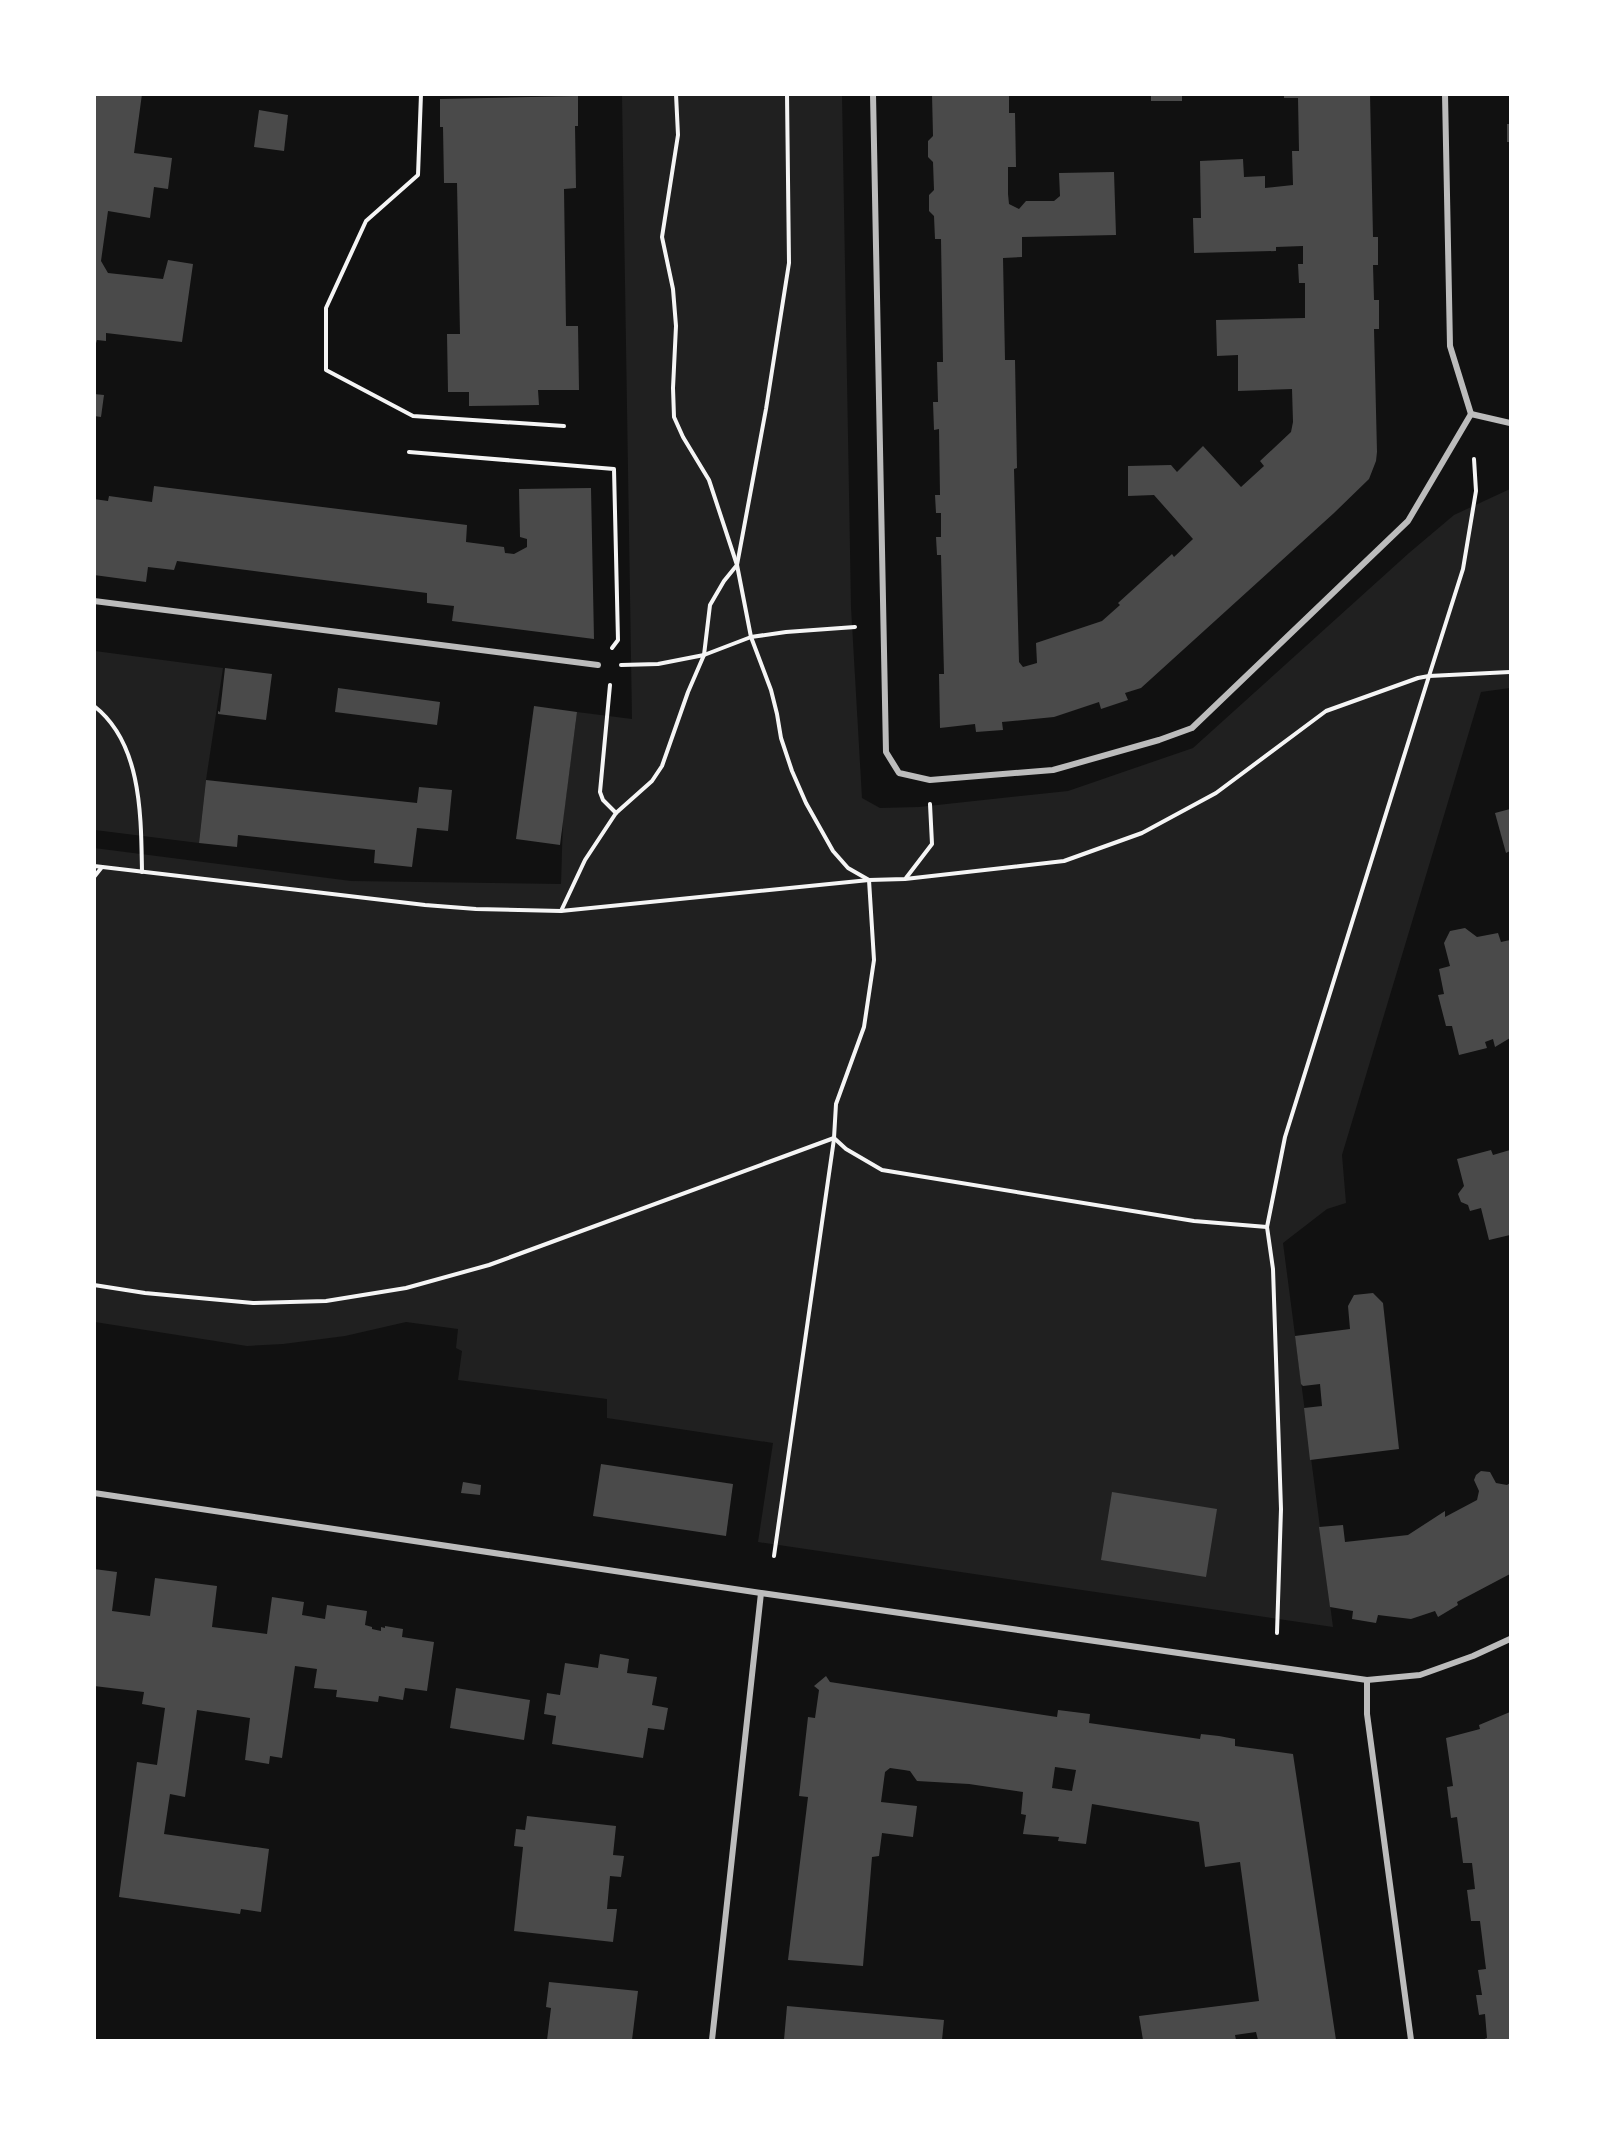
<svg xmlns="http://www.w3.org/2000/svg" width="1605" height="2135" font-family="Roboto,sans-serif">
<rect width="100%" height="100%" fill="#111"/>
<!-- green -->
<g fill="#202020">
<path d="M622,95H842L851,607L862,798L880,808L919,807L1068,791L1193,748L1409,553L1454,515L1510,489V688L1481,692L1342,1155L1346,1203L1327,1209L1283,1243L1333,1627L758,1542L773,1443L607,1418V1399L458,1380L462,1351L456,1348L458,1329L406,1322L345,1336L283,1344L247,1346L95,1322L94,848L351,881L561,884L563,819L577,712L632,719Z"/>
<path d="M95,651L223,668L206,780L199,843L95,830Z"/>
</g>
<!-- building -->
<g fill="#4a4a4a" fill-rule="evenodd">
<path d="M94,94H142L134,153L172,158L168,189L154,187L150,218L108,211L101,261L108,273L163,279L168,260L193,264L182,342L106,333V341L97,340L94,350Z"/>
<path d="M932,94H1009V113H1015L1016,167H1008V194L1009,204L1019,209L1026,201H1054L1060,196L1059,173L1114,172L1116,235L1022,237V257L1003,258L1005,360H1015L1017,468L1014,469L1019,662L1023,667L1037,663L1036,643L1102,621L1120,605L1118,603L1172,554L1174,557L1193,539L1154,495L1128,496V466L1171,465L1177,472L1203,446L1241,487L1264,466L1260,461L1291,432L1293,422L1292,389L1238,391V355L1217,356L1216,320L1305,318V283H1299L1298,264H1303V246L1276,247V251L1194,253L1193,218H1201L1200,161L1243,159L1244,177L1265,176V188L1293,185L1292,151H1299L1298,98H1284V94H1370L1373,237H1378V265H1373L1374,300H1379V329H1374L1377,452L1376,461L1369,479L1334,513L1141,688L1125,693L1128,700L1101,709L1099,702L1054,717L1002,722L1003,730L976,732L975,724L940,728L939,674H944L941,555H937L936,537H941V513H936L935,495H940L939,429L934,430L933,402H938L937,362H943L941,239H935L934,216L929,211V195L934,190L933,162L928,157V141L933,136Z"/>
<rect x="1151" y="94" width="31" height="7"/>
<path d="M578,96V126H575L576,188L564,189L566,326H578L579,390H538L539,405L469,406V392H448L447,334H460L457,183H444L443,127H440V99Z"/>
<path d="M259,110L288,115L284,151L254,147Z"/>
<rect x="1507" y="124" width="3" height="18"/>
<path d="M94,394L104,395L101,417L94,416Z"/>
<path d="M154,486L467,525L466,542L504,547L505,553L514,554L527,547V539L520,537L519,489L591,488L594,639L452,621L454,606L427,603V593L300,577L177,561L174,570L148,567L146,582L94,575V499L108,501L109,496L152,502Z"/>
<path d="M225,668L272,674L266,720L218,714V711L220,712Z"/>
<path d="M338,688L440,702L437,725L335,712Z"/>
<path d="M534,706L577,712L560,845L516,839Z"/>
<path d="M206,780L417,803L419,787L452,790L448,831L417,828L412,867L374,863L375,850L238,835L237,847L199,843Z"/>
<path d="M1510,809V851L1506,853L1495,813Z"/>
<path d="M1465,928L1477,937L1498,933L1501,942L1510,940V1038L1495,1047L1493,1039L1485,1042L1487,1048L1459,1055L1452,1026H1446L1438,995L1444,994L1439,969L1450,966L1444,943L1450,931Z"/>
<path d="M1491,1150L1493,1155L1510,1150V1235L1489,1240L1481,1208L1470,1211L1468,1205L1461,1202L1458,1194L1464,1186L1457,1159Z"/>
<path d="M1373,1293L1383,1303L1399,1449L1310,1460L1304,1408L1322,1406L1320,1384L1303,1386L1301,1384L1295,1336L1350,1329L1348,1306L1354,1295Z"/>
<path d="M601,1464L733,1484L726,1536L593,1516Z"/>
<path d="M1481,1471L1490,1472L1496,1483L1507,1485L1510,1483V1574L1457,1602L1458,1605L1438,1617L1435,1611L1411,1619L1378,1615L1376,1623L1352,1619L1353,1611L1330,1607L1319,1527L1343,1525L1345,1542L1408,1535L1445,1511V1517L1477,1500L1479,1491L1474,1480L1476,1475Z"/>
<path d="M463,1482L481,1485L480,1495L461,1493Z"/>
<path d="M1112,1492L1217,1509L1206,1577L1101,1560Z"/>
<path d="M94,1569L117,1572L112,1611L150,1616L155,1578L217,1586L212,1627L267,1634L272,1597L304,1602L302,1615L325,1619L327,1605L367,1611L365,1625L372,1627V1629L381,1631V1627L385,1628V1626L403,1629L402,1637L434,1642L427,1691L405,1688L403,1700L379,1696L378,1702L336,1697L337,1690L314,1688L317,1669L295,1666L282,1758L270,1756L269,1764L245,1760L250,1718L197,1710L185,1797L170,1794L164,1834L269,1849L261,1912L241,1909L240,1914L119,1897L137,1762L157,1765L165,1708L142,1704L144,1692L94,1686Z"/>
<path d="M600,1654L629,1659L627,1673L657,1677L652,1705L668,1708L664,1730L648,1728L643,1758L552,1744L556,1716L544,1714L547,1693L560,1695L565,1663L598,1668Z"/>
<path d="M826,1676L830,1682L1057,1717L1058,1710L1090,1714L1089,1723L1200,1739L1201,1734L1219,1736L1235,1739V1746L1293,1754L1336,2040H1258L1256,2032L1235,2035L1236,2040H1143L1139,2016L1259,2001L1240,1862L1205,1867L1199,1822L1092,1804L1086,1844L1058,1841L1059,1837L1023,1834L1026,1815L1021,1814L1023,1792L969,1784L917,1781L910,1771L904,1770L890,1768L885,1772L881,1802L917,1806L913,1837L882,1833L879,1856L872,1857L863,1966L788,1960L808,1797L799,1796L808,1717L815,1718L819,1690L814,1686ZM1055,1767L1076,1770L1072,1791L1052,1788Z"/>
<path d="M456,1688L530,1700L524,1740L450,1728Z"/>
<path d="M1510,1712V2040H1482L1487,2038L1485,2014L1479,2015L1476,1995H1482L1478,1970L1486,1969L1480,1921H1471L1467,1890L1475,1889L1472,1863H1463L1457,1817L1451,1818L1447,1787L1453,1786L1446,1738L1480,1729L1479,1725Z"/>
<path d="M527,1816L616,1826L613,1855L624,1856L621,1877L610,1876L607,1909H617L613,1942L514,1931L523,1847L514,1846L516,1829L525,1830Z"/>
<path d="M549,1982L638,1991L632,2040H547L551,2008L546,2007Z"/>
<path d="M787,2006L944,2020L942,2040H784Z"/>
</g>
<g fill="none" stroke-linecap="round" stroke-linejoin="round">
<!-- path -->
<g stroke="#f5f5f5" stroke-width="4">
<path d="M421,94L418,175L366,221L326,308V370L413,416L564,426"/>
<path d="M409,452L614,469L618,640L612,648"/>
<path d="M621,665L658,664L704,655L751,637L786,632L855,627"/>
<path d="M610,685L600,792L603,800L616,813"/>
<path d="M94,706C142,743 141,816 142,872"/>
<path d="M94,866L425,905L476,909L561,911L869,880L905,879L1064,861L1142,833L1216,793L1326,711L1418,678L1429,676L1463,569L1476,491L1474,459"/>
<path d="M94,877L102,867"/>
<path d="M906,878L932,844L930,804"/>
<path d="M561,911L585,860L616,813L652,781L662,766L688,692L704,655L710,605L724,581L737,565L709,480L683,437L674,417L673,388L676,326L673,289L662,237L678,135L676,94"/>
<path d="M834,1138L846,1149L882,1170L1194,1221L1267,1227"/>
<path d="M94,1285L145,1293L253,1303L326,1301L406,1288L489,1265L834,1138L836,1104L864,1027L874,960L869,880L848,868L833,851L806,803L792,771L781,738L777,714L771,690L751,637L737,565L766,409L789,263L787,94"/>
<path d="M774,1556L834,1139"/>
<path d="M1277,1633L1281,1509L1273,1269L1267,1227L1285,1137L1429,676L1510,672"/>
</g>
<!-- minor -->
<g stroke="#bcbcbc" stroke-width="6">
<path d="M873,94L886,752L899,773L930,780L1053,770L1159,740L1192,728L1408,521L1471,414"/>
<path d="M1445,94L1450,346L1471,414"/>
<path d="M1471,414L1510,423"/>
<path d="M94,601L598,665"/>
<path d="M94,1493L761,1593L1367,1680L1420,1675L1473,1656L1510,1639"/>
<path d="M1367,1680V1714L1411,2040"/>
<path d="M712,2040L761,1593"/>
</g>
</g>
<!-- border -->
<rect width="1605" height="2135" fill="none" stroke="#ffffff" stroke-width="192"/>
</svg>
